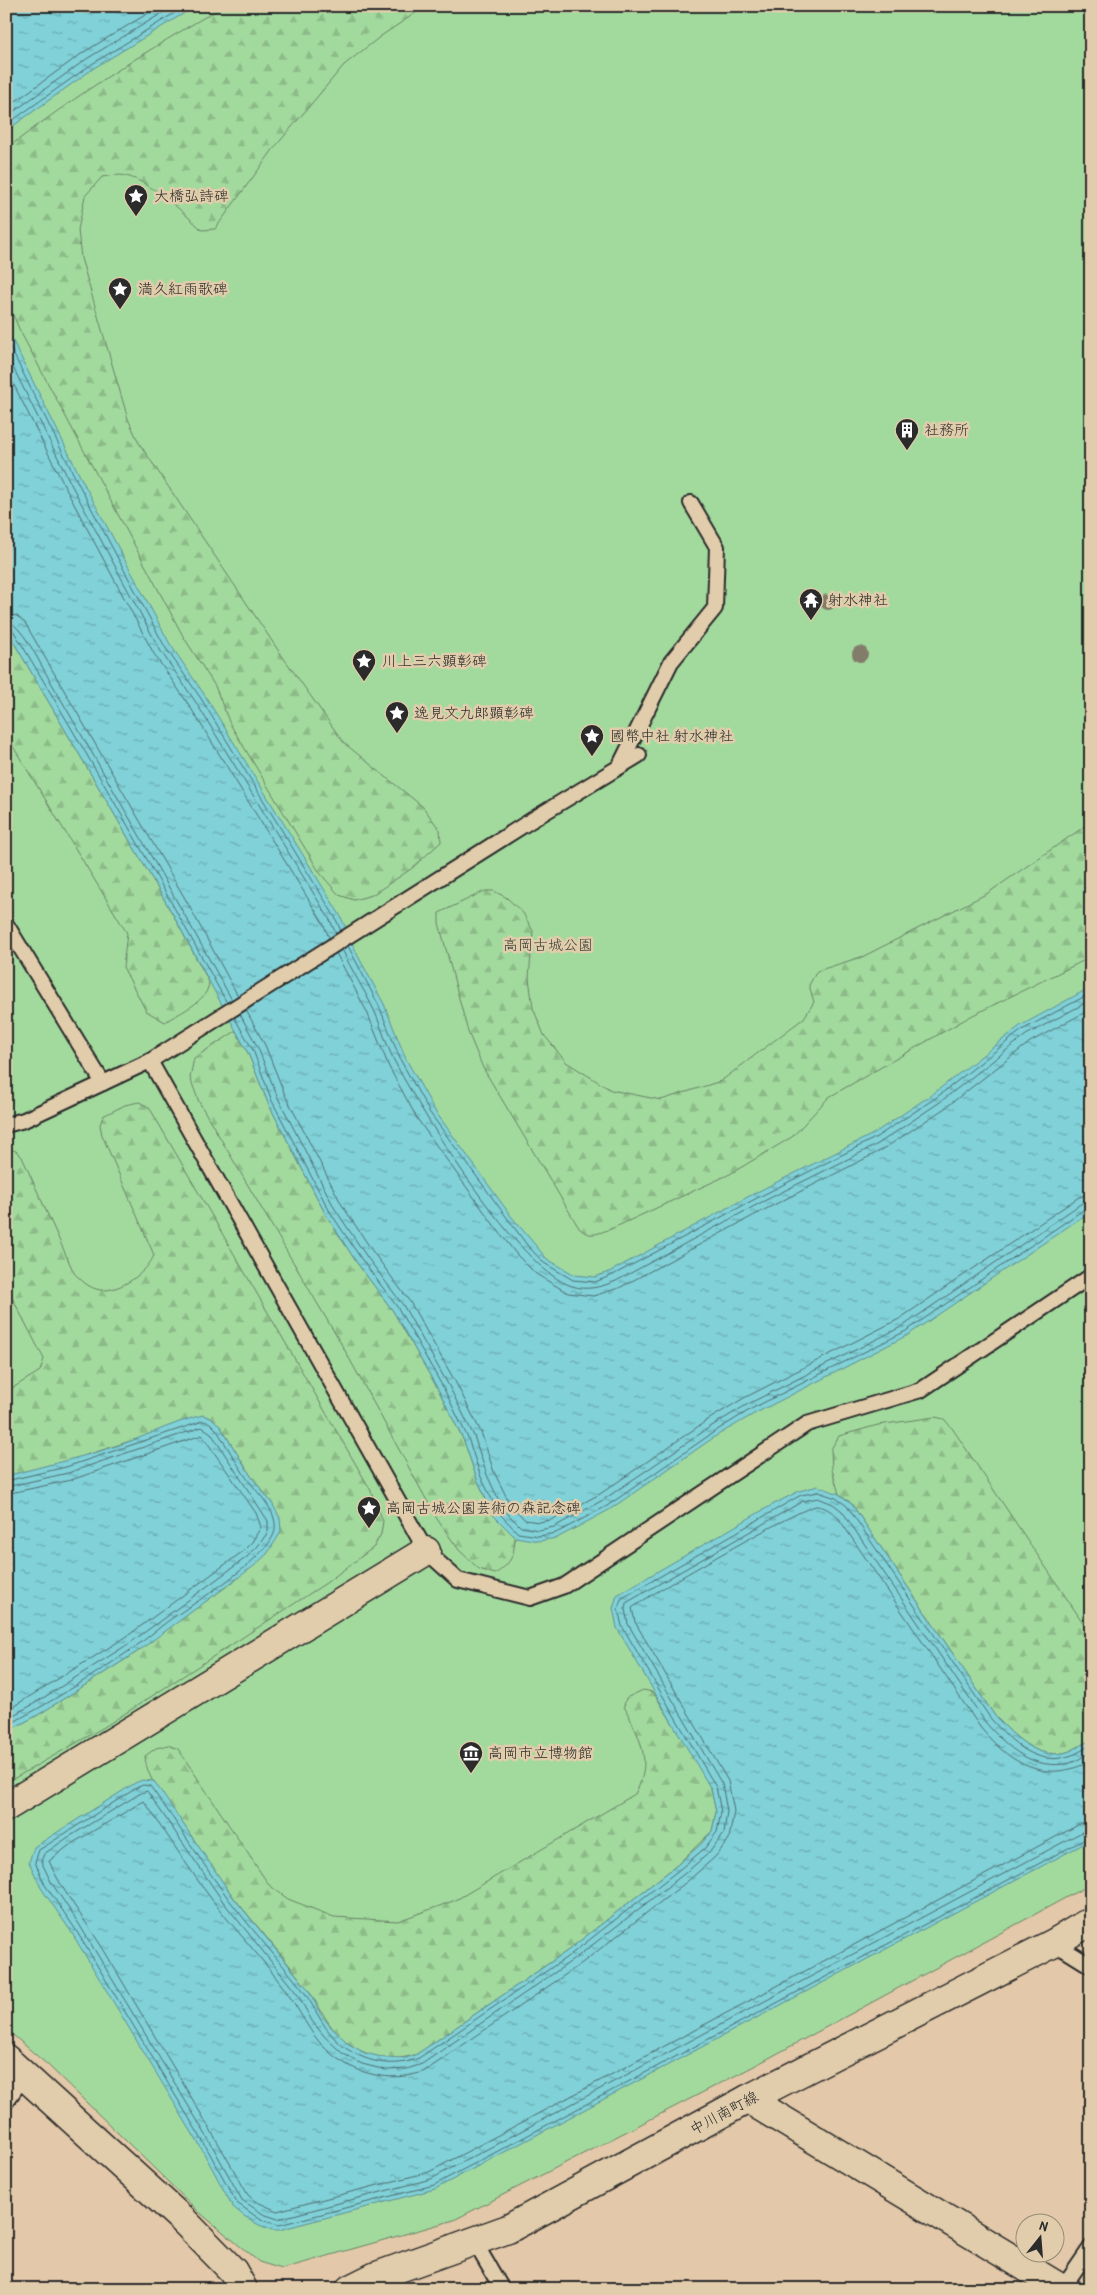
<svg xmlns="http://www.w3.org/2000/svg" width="1097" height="2295" font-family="'Patrick Hand','Klee One',sans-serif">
<defs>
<pattern id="forest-firs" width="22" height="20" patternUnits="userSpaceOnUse" patternTransform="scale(1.25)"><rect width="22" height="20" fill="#a2da9e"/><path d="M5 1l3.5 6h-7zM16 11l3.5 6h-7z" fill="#8cbb88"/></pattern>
<pattern id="water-ripples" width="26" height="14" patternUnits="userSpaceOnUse" patternTransform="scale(1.25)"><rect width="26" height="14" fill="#80d1d8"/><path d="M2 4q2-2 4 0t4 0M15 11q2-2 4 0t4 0" fill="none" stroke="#69aaaf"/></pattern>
</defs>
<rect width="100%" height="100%" fill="#e3c8a9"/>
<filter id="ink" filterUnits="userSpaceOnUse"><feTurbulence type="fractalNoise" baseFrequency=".02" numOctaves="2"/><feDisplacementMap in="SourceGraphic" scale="10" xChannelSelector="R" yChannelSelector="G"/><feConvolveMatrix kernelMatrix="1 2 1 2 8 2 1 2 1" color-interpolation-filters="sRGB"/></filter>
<g filter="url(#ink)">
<!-- green -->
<path fill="#a2da9e" stroke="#668264" d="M6,6H1091V1884L756,2065L454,2220L282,2269L259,2262L199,2212L49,2066L6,2029Z"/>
<!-- forest -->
<g fill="url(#forest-firs)" stroke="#668264">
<path d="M224,6H426L381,36L344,65L275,147L215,229L202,230C183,212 151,182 126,176C119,174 109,176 102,177L85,196L78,230L81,258L128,419L139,443L278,650L344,743L423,807L440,830L441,842L411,869L372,895L354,900L339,895L320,873L230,724L215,686L183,636L20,331L6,298V149C76,95 147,50 224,6Z"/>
<path d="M6,629L171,911L209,982C208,1002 180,1012 165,1022L146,1011L123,967L127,933L6,735Z"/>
<path d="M1091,822V957L971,1016L829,1097L792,1137L730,1174L611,1229C597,1233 591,1239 579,1228L483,1068L468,1032L439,923V913L485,891H494L507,898L523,913L533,931L529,978L533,1008L544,1035L566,1062L611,1090L661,1100L721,1081L804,1018L814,1002L809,985L817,971L864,956L988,893Z"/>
<path d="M236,1031L248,1053L268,1103L326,1215L357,1263L393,1311L439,1391L464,1441L477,1479L494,1516L515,1537C514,1557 511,1563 495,1574L479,1569L459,1550L437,1519L343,1347L199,1102L190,1078L194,1058Z"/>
<path d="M139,1102L149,1107L370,1489L383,1521L381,1534L374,1547L326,1583L231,1645L104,1727L6,1783V1732L38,1715L137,1652L170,1626L236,1580L272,1503L251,1476L220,1426L127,1442L65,1462L6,1476V1392L40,1371L44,1359L6,1286V1148L16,1151L22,1157L74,1273C82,1281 89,1288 100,1290C120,1292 148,1272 154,1255L102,1135L100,1125L103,1116L125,1105Z"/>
<path d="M935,1417L944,1419L952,1428L1088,1630L1091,1632V1740C1084,1743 1077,1748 1070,1751C1039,1763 1014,1736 995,1716L851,1503L839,1494L832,1470L831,1449L839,1436L878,1425Z"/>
<path d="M643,1690L653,1692L699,1765L711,1789L716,1812L712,1831L677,1865L567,1951L417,2054C395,2062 369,2058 349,2044C326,2027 322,2008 306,1987C284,1957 258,1928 235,1899C217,1876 202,1851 185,1827C171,1807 146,1781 145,1756L156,1748L168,1745L178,1749L269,1885L288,1899L334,1917L398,1921L456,1900L635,1794C654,1761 639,1737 624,1706L626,1698Z"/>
</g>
<!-- water -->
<g fill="url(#water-ripples)" stroke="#5e8f93">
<path d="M6,6H196L94,68L6,131Z"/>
<path d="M6,327L82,480L170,644L204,694L340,915L358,956L384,1004L406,1059L435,1111L511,1216L547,1259L575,1275L595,1277L611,1271L755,1193L873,1134L934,1093L1020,1026L1091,987V1211L908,1335L754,1414L716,1436L609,1510L557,1538L539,1541L515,1537L494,1516L477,1479L464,1441L439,1391L393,1311L357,1263L326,1215L268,1103L248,1053L171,911L6,629Z"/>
<path d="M203,1415L213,1419L220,1426L251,1476L272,1503L280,1518L281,1531L278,1537L267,1554L254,1566L137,1652L38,1715L6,1732V1476C47,1465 88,1456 128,1442C153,1433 177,1421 203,1415Z"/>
<path d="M818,1486L839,1494L851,1503L995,1716C1014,1736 1039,1763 1070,1751C1077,1748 1084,1743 1091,1740V1840L435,2189L279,2230H272L259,2225L244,2216L233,2207L200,2146L70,1930L41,1888L29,1862L34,1847L135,1783L142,1780L154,1781L233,1897L308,1989L322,2016L332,2028L349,2044L365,2053L386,2058H406L417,2054L567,1951L677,1865L701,1844L712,1831L716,1812L711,1789L617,1628L613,1608L617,1595L770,1506L799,1491Z"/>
</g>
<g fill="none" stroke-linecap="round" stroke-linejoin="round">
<!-- shore -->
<g stroke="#4d6d70" stroke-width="1">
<path d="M6,108L84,52L160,6"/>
<path d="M6,117L88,58L174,6"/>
<path d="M6,125L92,64L186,6"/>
<path d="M6,339L78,483L165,647L200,697L335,917L341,931"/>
<path d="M6,353L72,486L160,650L195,701L330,920L336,934"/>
<path d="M6,369L66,489L154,654L189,705L323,923L329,938"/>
<path d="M6,614L17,616L25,623L187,902L238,996"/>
<path d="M6,621C21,622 40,664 48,677C110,784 172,891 232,1000"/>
<path d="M6,627L13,630C87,753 158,877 227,1003"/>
<path d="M348,946L379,1006L401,1061L430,1113L527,1245L544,1263L573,1280L595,1282L613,1275L757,1198L875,1138L937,1097L1022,1030L1091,993"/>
<path d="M342,949C351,970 364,989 374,1010C382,1028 387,1048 397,1066C423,1115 520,1271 572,1286C587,1291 601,1287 616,1281L760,1203L878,1144L940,1102L1026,1035L1091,1000"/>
<path d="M336,953L367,1012L389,1067L418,1120L496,1228L517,1255L536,1274L568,1293L593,1296L619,1288L764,1210L882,1150L945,1108L1030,1042L1091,1009"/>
<path d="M246,1010L265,1045L285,1095L342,1205L373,1252L410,1302L456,1383L481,1432L494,1472L510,1504L525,1520L539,1522L551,1520L600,1494L706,1421L744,1398L899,1319L1079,1197L1091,1194"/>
<path d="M240,1014L258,1048L278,1098L335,1209L367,1257L403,1305L449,1386L474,1436L487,1475L503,1509L521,1527L539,1530L554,1527L603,1500L710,1427L748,1404L903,1326L1082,1203L1091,1201"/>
<path d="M234,1017L253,1050L272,1101L330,1212L362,1260L398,1308L444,1389L468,1438L481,1477L498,1512L518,1533L539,1536L556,1533L607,1506L714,1432L751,1409L906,1331L1086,1208L1091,1207"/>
<path d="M6,1481L66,1467L203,1421L210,1423L216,1429C226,1445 236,1462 246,1477C256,1492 277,1509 275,1529C273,1556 191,1605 168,1621C156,1630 144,1641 132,1649C91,1677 50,1703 6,1726"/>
<path d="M6,1487L68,1473L202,1427L211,1433L268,1521V1532L258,1546L247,1557L130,1643L32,1705L6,1719"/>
<path d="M6,1494L71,1480L202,1435L256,1513L261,1527L252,1542L242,1552L126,1637L6,1711"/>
<path d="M1091,1745C1084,1749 1077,1754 1069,1756C1036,1767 1011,1741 991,1719L847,1506L836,1498L818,1492L801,1495L621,1599L618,1609L622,1626L716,1787L721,1812L717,1832L705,1848L680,1869L570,1955L419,2058C395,2068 369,2063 347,2049C323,2032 318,2011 302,1989C278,1959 253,1931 230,1901C202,1864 178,1823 150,1786L143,1785L138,1787L39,1850L35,1862L45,1885L74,1927L204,2143L237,2203L261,2220L279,2225L434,2185L1091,1836"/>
<path d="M1091,1752C1084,1756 1077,1761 1070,1763C1033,1771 1008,1748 986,1723L842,1511L833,1504L818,1498L803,1501L626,1603L625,1609L628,1624L722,1784L727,1811L724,1833L709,1853L684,1874L573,1960L422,2064L407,2069L386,2070L362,2064L342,2053L324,2036L312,2021L298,1995L224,1903L147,1791L141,1793L67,1838L44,1854L41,1861L51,1882L79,1924L209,2140L242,2200L263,2214L278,2219L431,2179L1084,1831L1091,1829"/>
<path d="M1091,1761C1045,1785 1010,1764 980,1727L837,1516C832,1512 824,1506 817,1506C804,1505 647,1596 632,1608L635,1622L728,1781L734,1811L729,1839L715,1857L689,1880L578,1966L425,2071C397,2082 364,2077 338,2059C314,2042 307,2023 292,2000C271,1968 244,1940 220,1910C193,1876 169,1837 144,1801L71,1844L49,1861C62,1892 87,1922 105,1952C152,2033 202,2113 248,2195L255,2201L277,2211L429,2172L1080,1824L1091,1822"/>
</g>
<!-- lane casing -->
<g stroke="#2b2b2b" stroke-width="18">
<g id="lane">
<path d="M619,767L671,662L715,608L717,547L691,503"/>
<path d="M6,924L103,1083"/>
<path d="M150,1061L426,1551L458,1580L530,1598L564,1586L807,1424L921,1390L1091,1276"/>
<path d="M6,1125L24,1120L150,1061L535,818L639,755"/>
<path d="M1054,1943L1091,1966"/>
<path d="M6,2102L24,2076"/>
<path d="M474,2241L502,2289"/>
<path d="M1062,2289L1091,2247"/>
</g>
</g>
<!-- street casing -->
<g stroke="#2b2b2b" stroke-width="31">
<g id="street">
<path d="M6,1807L426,1551"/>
<path d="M6,2059L184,2221L233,2271L243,2289"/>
<path d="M748,2099L1062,2289"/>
</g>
</g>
<!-- secondary casing -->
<g stroke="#2b2b2b" stroke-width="31">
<path id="secondary" d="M350,2289L374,2277L508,2229L748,2099L1054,1943L1091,1921"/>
</g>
<!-- lane -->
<use href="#lane" stroke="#e1cdab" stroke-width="14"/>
<!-- street -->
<use href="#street" stroke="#e1cdab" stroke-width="28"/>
<!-- secondary -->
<use href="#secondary" stroke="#e1cdab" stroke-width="28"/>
</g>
<!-- trees -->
<g fill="#847b6a">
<circle cx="828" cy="602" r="8"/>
<circle cx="860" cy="654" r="8"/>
</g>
</g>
<!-- icons -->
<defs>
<g id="sight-pin" transform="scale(1.25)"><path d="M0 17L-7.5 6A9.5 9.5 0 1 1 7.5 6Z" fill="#2b2b2b" stroke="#e1cdab"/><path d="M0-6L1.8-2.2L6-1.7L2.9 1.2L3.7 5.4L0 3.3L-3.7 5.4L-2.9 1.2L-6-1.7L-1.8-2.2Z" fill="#fff"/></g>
<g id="building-pin" transform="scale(1.25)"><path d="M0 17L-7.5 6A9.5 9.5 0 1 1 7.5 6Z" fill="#2b2b2b" stroke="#e1cdab"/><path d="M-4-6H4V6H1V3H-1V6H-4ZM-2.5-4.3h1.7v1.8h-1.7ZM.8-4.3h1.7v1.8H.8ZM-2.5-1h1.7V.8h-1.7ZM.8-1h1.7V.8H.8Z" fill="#fff"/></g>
<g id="temple-pin" transform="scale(1.25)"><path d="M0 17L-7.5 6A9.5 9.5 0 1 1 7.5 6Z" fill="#2b2b2b" stroke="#e1cdab"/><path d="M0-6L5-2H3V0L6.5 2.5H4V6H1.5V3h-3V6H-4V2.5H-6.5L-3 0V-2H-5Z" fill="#fff"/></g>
<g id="museum-pin" transform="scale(1.25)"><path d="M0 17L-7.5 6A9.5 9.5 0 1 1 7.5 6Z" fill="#2b2b2b" stroke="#e1cdab"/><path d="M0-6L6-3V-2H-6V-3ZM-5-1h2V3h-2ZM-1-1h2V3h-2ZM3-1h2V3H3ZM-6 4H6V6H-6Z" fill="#fff"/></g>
</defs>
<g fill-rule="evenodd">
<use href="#sight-pin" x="136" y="196"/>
<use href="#sight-pin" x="120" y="289"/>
<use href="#building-pin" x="907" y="430"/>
<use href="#temple-pin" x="811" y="600"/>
<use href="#sight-pin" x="364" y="661"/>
<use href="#sight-pin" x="397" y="713"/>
<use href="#sight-pin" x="592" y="736"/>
<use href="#sight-pin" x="369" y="1508"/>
<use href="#museum-pin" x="471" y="1753"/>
</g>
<g text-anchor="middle" stroke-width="5" stroke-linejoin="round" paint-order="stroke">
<!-- poi labels -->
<g font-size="15" fill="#2b2b2b" stroke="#e1cdab" text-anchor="start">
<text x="154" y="201">大橋弘詩碑</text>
<text x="138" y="294">満久紅雨歌碑</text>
<text x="924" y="435">社務所</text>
<text x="828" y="605">射水神社</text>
<text x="382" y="666">川上三六顕彰碑</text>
<text x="414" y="718">逸見文九郎顕彰碑</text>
<text x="610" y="741">國幣中社 射水神社</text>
<text x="386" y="1513">高岡古城公園芸術の森記念碑</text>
<text x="488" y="1758">高岡市立博物館</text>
</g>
<!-- park labels -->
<g font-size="15" fill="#373c36" stroke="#e1cdab">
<text x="548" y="950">高岡古城公園</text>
</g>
<!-- street labels -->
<g font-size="15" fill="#2b2b2b" stroke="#e1cdab">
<text transform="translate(724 2113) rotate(-28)" y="5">中川南町線</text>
</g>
</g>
<!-- margin -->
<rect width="1097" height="2295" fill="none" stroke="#e1cdab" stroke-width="25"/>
<rect x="12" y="12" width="1072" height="2270" fill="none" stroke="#2b2b2b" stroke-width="2" filter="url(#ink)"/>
<!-- north arrow -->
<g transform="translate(1040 2238) rotate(17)"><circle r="24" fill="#e1cdab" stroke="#988c78"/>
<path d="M0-4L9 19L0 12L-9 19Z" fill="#2b2b2b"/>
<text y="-8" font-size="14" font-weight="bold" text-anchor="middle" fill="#2b2b2b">N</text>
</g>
</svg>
